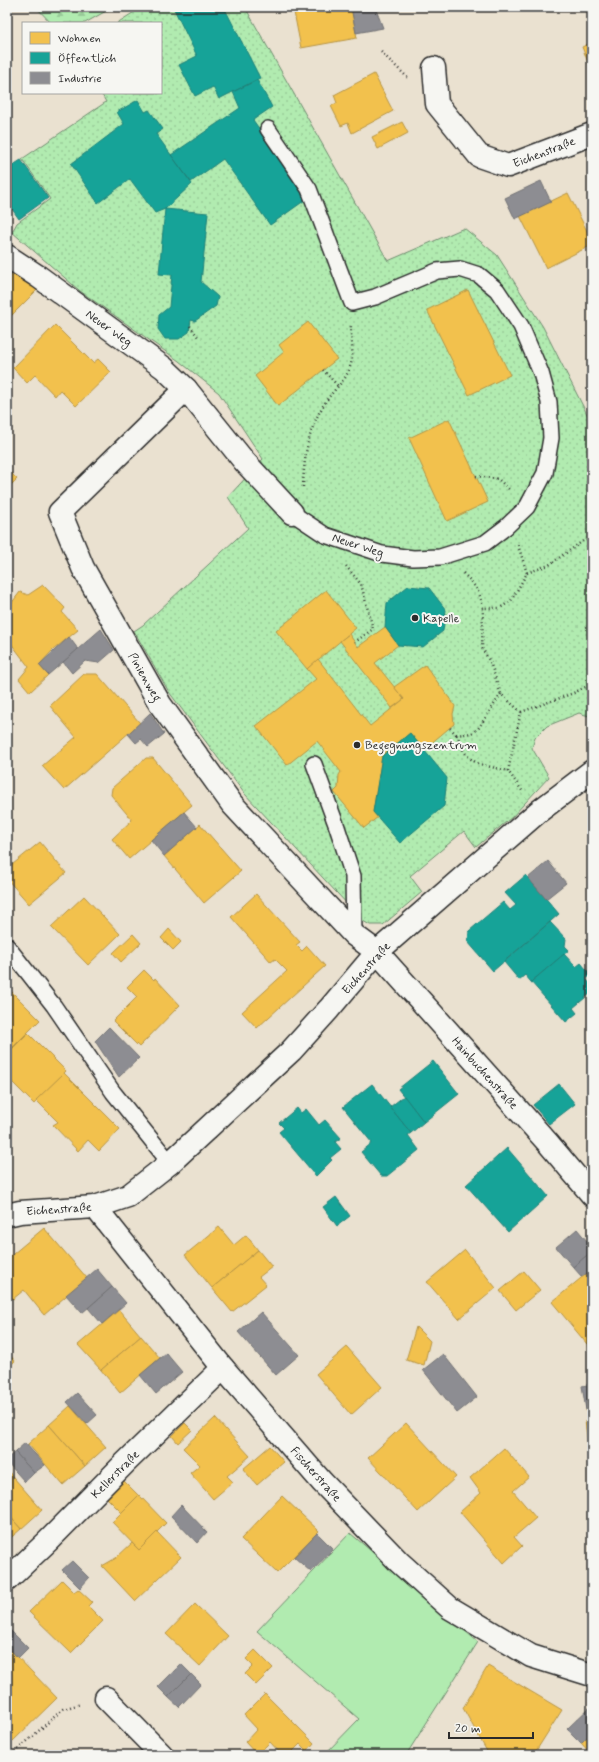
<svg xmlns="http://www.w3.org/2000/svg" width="599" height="1762" font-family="Mynerve,sans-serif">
<defs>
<pattern id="forest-firs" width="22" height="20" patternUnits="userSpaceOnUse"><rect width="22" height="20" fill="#b1ebb0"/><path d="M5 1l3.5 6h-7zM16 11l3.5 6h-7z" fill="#98ca98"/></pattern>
<pattern id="park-dots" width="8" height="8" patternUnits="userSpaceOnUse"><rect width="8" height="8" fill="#b1ebb0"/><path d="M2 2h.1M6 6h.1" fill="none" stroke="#98ca98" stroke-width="1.8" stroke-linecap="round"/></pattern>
</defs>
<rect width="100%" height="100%" fill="#eae1d0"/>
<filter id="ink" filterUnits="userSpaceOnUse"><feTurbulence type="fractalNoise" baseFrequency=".025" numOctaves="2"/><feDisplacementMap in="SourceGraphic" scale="8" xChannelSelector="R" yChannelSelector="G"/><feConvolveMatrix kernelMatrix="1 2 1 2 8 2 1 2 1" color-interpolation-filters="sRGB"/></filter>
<g filter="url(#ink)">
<!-- grass -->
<path fill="#b1ebb0" stroke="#6e8b6e" d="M350,1533L478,1642L406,1755H324L359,1719L257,1631Z"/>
<!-- forest -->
<path fill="url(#forest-firs)" stroke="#6e8b6e" d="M36,7H113L85,23H51Z"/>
<!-- park -->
<path fill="url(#park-dots)" stroke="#6e8b6e" d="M142,7H245L388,261L464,228L497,255L543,327L592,424V717L579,713L547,726L535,738L532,748L549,777L512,817L476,847L464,831L410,876L422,892L383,925H370L363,921L244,793L169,692L134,631L143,625L248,528L228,497L263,459L219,393L179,361L80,291L12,232L17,223L50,199L22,159L106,102L101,93H161V23H117Z"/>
<!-- homes -->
<g fill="#f2c14e" stroke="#b69444">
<path d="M293,7H351L357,38L301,48Z"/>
<path d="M592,42V72L582,47Z"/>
<path d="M374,74L393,111L352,133L348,123L341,126L331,106L337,103L334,95Z"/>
<path d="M402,122L408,133L378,149L372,137Z"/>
<path d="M568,193L592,241V245L546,268L520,216Z"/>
<path d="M14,273L37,290L11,316L7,312V280Z"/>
<path d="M468,290L510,375L469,395L427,310Z"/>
<path d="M308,322L337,359L278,406L255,376L284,352L279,345Z"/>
<path d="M55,325L93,363L98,359L111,372L76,406L60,390L55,396L35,375L27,383L13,368Z"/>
<path d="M449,419L488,502L447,521L409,438Z"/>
<path d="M7,469L17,479L7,489Z"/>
<path d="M43,585L65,608L62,612L78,630L53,650L39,665L48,675L30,692L19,679L29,667L7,638V609L20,592L28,595Z"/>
<path d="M326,590L356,628L307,669L276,631Z"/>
<path d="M385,627L398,645L375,663L404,699L392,708L340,641L349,634L358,647Z"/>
<path d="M318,659L370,726L404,699L394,687L425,665L455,706L453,714L454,724L423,750L410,733L382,756L373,812L378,817L364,828L334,792L338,788L339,775L341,772L317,741L287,765L256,726L316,679L307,669Z"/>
<path d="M84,674H97L140,723L64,790L42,766L76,737L50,706Z"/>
<path d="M146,758H153L192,805L129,859L112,839L132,820L111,795L112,788Z"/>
<path d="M200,824L241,871L204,903L164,856Z"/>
<path d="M40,842L66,873L29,904L7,879V869Z"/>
<path d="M256,894L300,942L296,945L302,951L307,946L325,966L257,1028L242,1012L287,971L275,959L271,962L231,917Z"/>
<path d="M84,896L120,934L88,965L51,927Z"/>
<path d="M169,929L181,942L173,950L161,938Z"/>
<path d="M133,934L141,943L121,962L113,953Z"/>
<path d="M144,970L154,980L155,978L180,1005L139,1047L113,1021L137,997L127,987Z"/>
<path d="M7,987L40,1020L8,1052L7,1051Z"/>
<path d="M28,1033L66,1071L34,1104L7,1077V1054Z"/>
<path d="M64,1073L120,1129L99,1151L88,1140L78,1151L53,1125L58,1122L36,1100Z"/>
<path d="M219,1227L234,1245L246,1235L258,1250L212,1288L185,1255Z"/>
<path d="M44,1228L87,1278L44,1315L24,1290L13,1299L7,1293V1259Z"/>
<path d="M258,1250L272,1267L259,1277L266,1285L232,1312L212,1288Z"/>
<path d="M465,1250L496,1288L459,1319L427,1282Z"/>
<path d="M592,1269V1350L552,1302Z"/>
<path d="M524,1271L540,1290L516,1310L500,1291Z"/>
<path d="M119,1310L141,1336L101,1370L78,1345Z"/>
<path d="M416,1327L430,1341L424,1365L406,1360Z"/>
<path d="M141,1336L160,1358L120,1393L101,1370Z"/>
<path d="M347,1347L382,1387L351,1415L316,1374Z"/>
<path d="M7,1352L15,1361L7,1368Z"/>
<path d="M70,1406L106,1447L85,1466L49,1425Z"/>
<path d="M592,1409V1420L588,1421L586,1410Z"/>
<path d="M215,1418L250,1456L227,1476L233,1482L213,1499L190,1473L200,1465L183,1448Z"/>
<path d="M592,1420V1473L585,1421Z"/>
<path d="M185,1423L192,1430L178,1443L172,1436Z"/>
<path d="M406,1423L456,1477L418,1512L368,1458Z"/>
<path d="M49,1425L85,1466L63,1485L28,1444Z"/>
<path d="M270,1446L284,1462L257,1485L243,1469Z"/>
<path d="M504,1448L529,1477L513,1491L536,1518L514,1537L522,1546L504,1563L460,1512L481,1493L470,1478Z"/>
<path d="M7,1470L42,1510L21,1529L7,1513Z"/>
<path d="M123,1480L139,1496L122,1513L106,1497Z"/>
<path d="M139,1495L166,1523L139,1550L112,1522Z"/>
<path d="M282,1496L319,1531L277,1573L241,1539Z"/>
<path d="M7,1513L21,1529L7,1541Z"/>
<path d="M157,1532L181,1557L135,1601L102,1566L116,1558L132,1543L139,1550Z"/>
<path d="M62,1580L74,1592L78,1589L92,1602L88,1606L103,1621L71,1653L29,1612Z"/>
<path d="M195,1604L228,1636L200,1666L166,1634Z"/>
<path d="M7,1646L57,1698L12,1742L7,1737Z"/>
<path d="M255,1650L273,1668L256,1685L245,1674L253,1666L246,1659Z"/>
<path d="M488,1666L562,1710L536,1751L512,1755H489L463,1708Z"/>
<path d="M265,1694L314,1743L307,1751L300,1744L289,1755H282L270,1742L257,1755L245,1742L257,1729L244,1715Z"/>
<path d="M592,1732V1755L581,1743Z"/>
</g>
<!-- public -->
<g fill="#17a398" stroke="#1d7f77">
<path d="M173,7H224L260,78L219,99L213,87L195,96L179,65L197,56Z"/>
<path d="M257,80L272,107L253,120L308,198L270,225L223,159L191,182L171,155L240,108L233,92Z"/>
<path d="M138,100L145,112L149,110L163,129L156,134L192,184L165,209L155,213L130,179L98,203L71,164L124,124L117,112Z"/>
<path d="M21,160L48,198L19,219L7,202V169Z"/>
<path d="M165,209L208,213L201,282L218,297L216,306L195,321L191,320L189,332L179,339H165L158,329L159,315L169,307L172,275L159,274Z"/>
<path d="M408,586L429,588L446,610L443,631L423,647L398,645L385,627L387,603Z"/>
<path d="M410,733L447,778L444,806L400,843L373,812L382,756Z"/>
<path d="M526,875L559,914L493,971L468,942L469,931L503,902L510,910L516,905L505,893Z"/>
<path d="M550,922L566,939L565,946L569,950L531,982L525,975L519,980L504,962Z"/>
<path d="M564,954L576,967L581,963L591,975L586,979L592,986V992L573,1008L577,1013L566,1022L531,982Z"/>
<path d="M433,1061L459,1094L424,1122L398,1089Z"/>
<path d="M592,1075V1086L587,1080Z"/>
<path d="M372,1084L411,1133L408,1135L419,1150L387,1176H381L361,1152L372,1143L343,1107Z"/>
<path d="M559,1084L575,1104L549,1124L533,1105Z"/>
<path d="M404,1096L424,1122L411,1133L390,1107Z"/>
<path d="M297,1108L301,1113L306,1109L319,1125L325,1120L341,1138L335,1142L341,1149L330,1158L332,1160L316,1176L279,1132L284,1128L279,1123Z"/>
<path d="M507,1148L548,1196L508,1232L466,1185Z"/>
<path d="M336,1197L350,1216L337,1226L323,1207Z"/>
</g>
<!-- industry -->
<g fill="#8d8d92" stroke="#707073">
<path d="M351,7H375L383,28L356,33Z"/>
<path d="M541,181L551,202L515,219L505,198Z"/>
<path d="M101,629L114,650L99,663L85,661L72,673L63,662Z"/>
<path d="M69,637L78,649L48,675L39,665Z"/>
<path d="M150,713L164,734L148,747L141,739L136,743L128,734Z"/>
<path d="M184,812L197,827L164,856L151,840Z"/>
<path d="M548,861L566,883L546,899L528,878Z"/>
<path d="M109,1027L139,1058L119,1077L95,1041Z"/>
<path d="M577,1229L592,1247V1251L573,1267L556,1247Z"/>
<path d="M592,1251V1269L582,1277L573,1267Z"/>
<path d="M97,1269L112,1287L82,1313L66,1295Z"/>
<path d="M112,1287L126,1303L102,1324L88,1308Z"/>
<path d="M261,1312L299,1355L276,1375L238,1332Z"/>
<path d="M166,1353L182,1372L156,1394L140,1375Z"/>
<path d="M443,1354L477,1397L457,1413L423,1370Z"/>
<path d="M592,1384V1409L586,1410L582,1386Z"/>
<path d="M77,1393L97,1415L87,1424L67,1402Z"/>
<path d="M25,1443L45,1465L34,1473L15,1452Z"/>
<path d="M15,1452L34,1473L25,1482L7,1462V1459Z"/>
<path d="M181,1505L207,1532L197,1543L171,1516Z"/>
<path d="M317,1533L333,1549L311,1572L294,1557Z"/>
<path d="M72,1561L89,1578L80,1588L62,1570Z"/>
<path d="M7,1627L28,1648L18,1658L7,1646Z"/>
<path d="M181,1664L191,1674L168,1697L158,1687Z"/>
<path d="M191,1674L201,1684L179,1707L168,1697Z"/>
<path d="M592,1705V1732L581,1743L567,1729Z"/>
</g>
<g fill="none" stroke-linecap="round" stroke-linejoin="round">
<!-- service casing -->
<g stroke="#2b2b2b" stroke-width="18">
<g id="service">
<path d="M268,129L309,189L352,303L375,297L437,271L460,269L479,275L497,290L521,326L541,373L549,402L551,438L545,473L527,507L506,527L485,543L440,557L413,558L382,554L325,535L292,513"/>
<path d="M314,764L337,827L353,876L354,935"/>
<path d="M7,946L54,1006L113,1092L170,1163"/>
</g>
</g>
<!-- minor casing -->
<g stroke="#2b2b2b" stroke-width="25">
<g id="minor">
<path d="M434,68L437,104L479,156L508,166L592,134"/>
<path d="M7,256L39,277L164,368L186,389L244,461L292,513"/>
<path d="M186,389L60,512L83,568L160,704L232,804L354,935L377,952L548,1143L592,1195"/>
<path d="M95,1207L223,1368L322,1482L399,1562L450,1608L531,1656L592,1675"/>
<path d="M7,1215L20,1212L95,1207L128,1196L170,1163L291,1051L329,1009L377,952L538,812L592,771"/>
<path d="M7,1580L48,1541L125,1463L223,1368"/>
<path d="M106,1698L162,1755"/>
</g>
</g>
<!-- path -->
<g stroke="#2b2b2b" stroke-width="2.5" stroke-dasharray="1 3" stroke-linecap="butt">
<path d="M381,52L408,78"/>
<path d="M190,326L198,337"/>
<path d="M323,370L338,386"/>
<path d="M476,476L498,479L511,491"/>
<path d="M303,487C304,454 309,424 329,397C336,388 347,378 350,367C355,354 350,338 351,324"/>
<path d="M518,545L527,573L511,601L500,608H483L482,648L490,662L501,694L521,712L508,771L523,792"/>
<path d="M346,566L361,584L373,629L355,642"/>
<path d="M463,573C475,585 480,591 483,608"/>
<path d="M527,573L549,565L583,541L592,539"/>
<path d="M501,694L478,729L472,733L457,735C460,741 462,750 467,755C475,766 495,767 508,771"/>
<path d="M521,712L571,694L592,684"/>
<path d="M450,728L457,735"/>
<path d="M12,1755L63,1709L81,1704"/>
</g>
<!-- service -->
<use href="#service" stroke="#f6f6f2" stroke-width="15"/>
<!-- minor -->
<use href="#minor" stroke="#f6f6f2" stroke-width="22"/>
</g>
</g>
<!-- markers -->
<g fill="#2b2b2b" stroke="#f6f6f2" stroke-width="1.5">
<circle cx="415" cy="618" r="4"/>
<circle cx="357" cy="745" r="4"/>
</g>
<g text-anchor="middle" stroke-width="4" stroke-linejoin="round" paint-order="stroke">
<!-- street labels -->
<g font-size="12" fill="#2b2b2b" stroke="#f6f6f2">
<text transform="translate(544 152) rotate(-21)" y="4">Eichenstraße</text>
<text transform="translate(109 328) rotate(36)" y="4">Neuer Weg</text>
<text transform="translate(358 545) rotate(18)" y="4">Neuer Weg</text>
<text transform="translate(145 677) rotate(60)" y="4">Pinienweg</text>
<text transform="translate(366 968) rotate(-48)" y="4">Eichenstraße</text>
<text transform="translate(485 1073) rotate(48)" y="4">Hainbuchenstraße</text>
<text transform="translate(59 1209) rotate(-4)" y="4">Eichenstraße</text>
<text transform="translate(115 1474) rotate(-45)" y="4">Kellerstraße</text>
<text transform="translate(316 1474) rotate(48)" y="4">Fischerstraße</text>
</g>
<!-- poi labels -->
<g font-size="12" fill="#2b2b2b" stroke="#f6f6f2" text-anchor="start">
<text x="423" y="622">Kapelle</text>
<text x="365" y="749">Begegnungszentrum</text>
</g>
</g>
<!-- margin -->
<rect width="599" height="1762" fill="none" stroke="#f6f6f2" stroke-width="24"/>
<rect x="12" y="12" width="575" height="1738" fill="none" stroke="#2b2b2b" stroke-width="1.5" filter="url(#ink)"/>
<!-- legend -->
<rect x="22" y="22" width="140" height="72" fill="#f6f6f2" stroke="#a5a5a2"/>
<rect x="30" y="32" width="20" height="12" fill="#f2c14e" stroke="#a5a5a2"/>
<text x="58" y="42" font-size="12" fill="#2b2b2b">Wohnen</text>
<rect x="30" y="52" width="20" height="12" fill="#17a398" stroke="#a5a5a2"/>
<text x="58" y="62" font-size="12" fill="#2b2b2b">Öffentlich</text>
<rect x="30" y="72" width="20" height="12" fill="#8d8d92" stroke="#a5a5a2"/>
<text x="58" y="82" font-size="12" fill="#2b2b2b">Industrie</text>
<!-- scale -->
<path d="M449 1732v6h84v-6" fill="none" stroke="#2b2b2b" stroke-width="2"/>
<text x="455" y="1732" font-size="12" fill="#2b2b2b" stroke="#f6f6f2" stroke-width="3" paint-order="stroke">20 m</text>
</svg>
